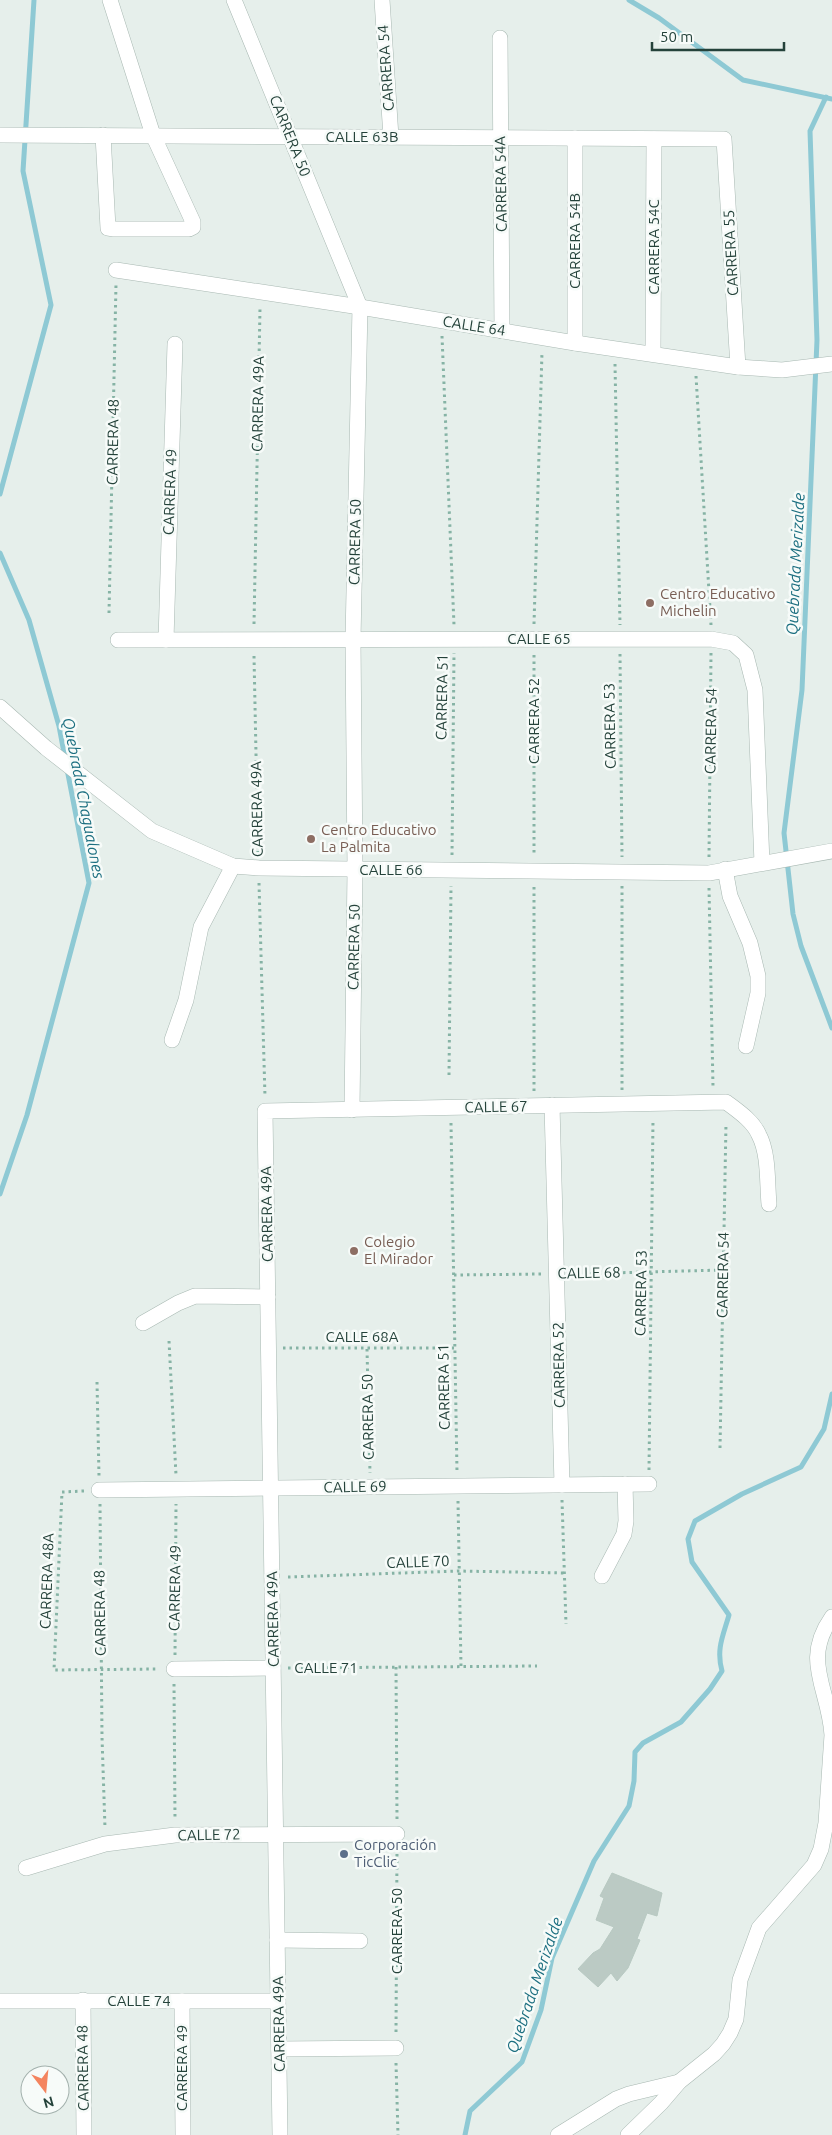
<svg xmlns="http://www.w3.org/2000/svg" width="832" height="2135" font-family="Ubuntu,sans-serif">
<rect width="100%" height="100%" fill="#e6efeb"/>
<g fill="none" stroke-linecap="round" stroke-linejoin="round">
<!-- stream -->
<g stroke="#8ec9d4" stroke-width="5">
<path d="M629,0L659,18L743,80L832,99"/>
<path d="M826,97L810,131L817,340L802,690L784,833L793,914L801,946L832,1028"/>
<path d="M0,494L51,305L23,171L34,0"/>
<path d="M0,553L29,620L59,726L65,758"/>
<path d="M0,1194L27,1115L89,883L67,769"/>
<path d="M465,2135L470,2111L522,2062L541,2010L552,1958L594,1861L629,1806L634,1781L635,1752L643,1743L681,1722L710,1689L722,1671C716,1649 723,1636 729,1615L692,1562L688,1539L695,1521L742,1494L801,1467L824,1429L832,1394"/>
</g>
</g>
<!-- building -->
<path fill="#bbcac4" stroke="#b8c9c2" d="M612,1873L662,1893L657,1916L647,1913L637,1939L640,1940L628,1968L617,1981L611,1973L598,1987L578,1969L593,1953L600,1949L614,1927L596,1920L604,1898L600,1896Z"/>
<g fill="none" stroke-linecap="round" stroke-linejoin="round">
<!-- minor casing -->
<g stroke="#a8b8b2" stroke-width="16">
<g id="minor">
<path d="M234,0L360,307L353,639L355,870L352,1110"/>
<path d="M382,0L391,137"/>
<path d="M500,38L502,331"/>
<path d="M0,135L724,139L738,367"/>
<path d="M103,135L108,228L114,229H189L193,227V222L153,135L110,0"/>
<path d="M116,270L360,307L575,343L738,367L782,370L832,364"/>
<path d="M575,343V138"/>
<path d="M653,354L654,139"/>
<path d="M118,640L711,639L733,643L746,655L755,690L762,863"/>
<path d="M166,640L175,344"/>
<path d="M0,707L46,748L152,831L233,866L259,868L709,873L832,851"/>
<path d="M725,869L730,896L750,943L758,976V993L746,1046"/>
<path d="M172,1040L186,1000L201,927L233,866"/>
<path d="M552,1105L562,1485"/>
<path d="M143,1323L178,1303L195,1296L268,1297"/>
<path d="M99,1490L649,1484"/>
<path d="M602,1576L624,1534L626,1521L625,1484"/>
<path d="M174,1669L273,1668"/>
<path d="M26,1868L105,1844L175,1835L397,1834"/>
<path d="M277,1940L360,1941"/>
<path d="M83,2000L84,2135"/>
<path d="M0,2001H278"/>
<path d="M182,2001L183,2135"/>
<path d="M279,2049L396,2048"/>
<path d="M280,2135L265,1111L726,1102C738,1111 753,1121 759,1135C769,1154 767,1183 769,1204"/>
<path d="M558,2135L616,2099L629,2094L679,2082"/>
<path d="M628,2135L661,2103L679,2082L714,2054L723,2044L730,2033L736,2019L740,1980L759,1928L814,1865L821,1849L826,1823L832,1735C829,1688 801,1661 832,1617"/>
</g>
</g>
<!-- path -->
<g stroke="#86b3a5" stroke-width="3" stroke-dasharray="2.5 4" stroke-linecap="butt">
<path d="M442,336L454,625"/>
<path d="M615,364L620,625"/>
<path d="M696,376L711,625"/>
<path d="M109,613L116,284"/>
<path d="M254,624L260,308"/>
<path d="M534,624L542,352"/>
<path d="M620,654L622,857"/>
<path d="M534,655V856"/>
<path d="M254,656L258,852"/>
<path d="M452,855L454,653"/>
<path d="M709,857L711,653"/>
<path d="M259,883L265,1097"/>
<path d="M709,888L713,1087"/>
<path d="M449,1075L451,886"/>
<path d="M622,1090V886"/>
<path d="M534,1091V885"/>
<path d="M451,1123L457,1472"/>
<path d="M571,1274L723,1270"/>
<path d="M454,1275L542,1274"/>
<path d="M169,1341L176,1475"/>
<path d="M283,1348H454"/>
<path d="M367,1349L370,1473"/>
<path d="M97,1382L99,1476"/>
<path d="M720,1448L726,1123"/>
<path d="M649,1470L653,1119"/>
<path d="M84,1491L62,1492L54,1670L159,1669"/>
<path d="M562,1500L566,1624"/>
<path d="M458,1501L461,1667"/>
<path d="M100,1504L102,1737L105,1828"/>
<path d="M288,1577L459,1571L565,1573"/>
<path d="M175,1655L176,1504"/>
<path d="M396,1667L397,1819"/>
<path d="M288,1668L537,1666"/>
<path d="M174,1684L175,1820"/>
<path d="M396,2032L397,1848"/>
<path d="M396,2063L398,2135"/>
</g>
<!-- minor -->
<use href="#minor" stroke="#fff" stroke-width="15"/>
</g>
<!-- markers -->
<g fill="#8d6e63" stroke="#f7fbf9" stroke-width="2">
<circle cx="650" cy="603" r="5"/>
<circle cx="311" cy="839" r="5"/>
<circle cx="354" cy="1251" r="5"/>
</g>
<circle fill="#5c6f8a" stroke="#f7fbf9" stroke-width="2" cx="344" cy="1854" r="5"/>
<g text-anchor="middle" stroke-width="5" stroke-linejoin="round" paint-order="stroke">
<!-- street labels -->
<g font-size="15" fill="#24423a" stroke="#f7fbf9">
<text transform="translate(386 68) rotate(-94)" y="5">CARRERA 54</text>
<text transform="translate(290 136) rotate(68)" y="5">CARRERA 50</text>
<text x="362" y="142">CALLE 63B</text>
<text transform="translate(501 184) rotate(-91)" y="5">CARRERA 54A</text>
<text transform="translate(575 241) rotate(-90)" y="5">CARRERA 54B</text>
<text transform="translate(654 247) rotate(-90)" y="5">CARRERA 54C</text>
<text transform="translate(731 253) rotate(-93)" y="5">CARRERA 55</text>
<text transform="translate(474 326) rotate(9)" y="5">CALLE 64</text>
<text transform="translate(258 404) rotate(-89)" y="5">CARRERA 49A</text>
<text transform="translate(113 442) rotate(-89)" y="5">CARRERA 48</text>
<text transform="translate(170 492) rotate(-88)" y="5">CARRERA 49</text>
<text transform="translate(355 542) rotate(-89)" y="5">CARRERA 50</text>
<text x="539" y="644">CALLE 65</text>
<text transform="translate(442 697) rotate(-89)" y="5">CARRERA 51</text>
<text transform="translate(534 721) rotate(-90)" y="5">CARRERA 52</text>
<text transform="translate(610 726) rotate(-91)" y="5">CARRERA 53</text>
<text transform="translate(711 731) rotate(-89)" y="5">CARRERA 54</text>
<text transform="translate(257 809) rotate(-91)" y="5">CARRERA 49A</text>
<text x="391" y="875">CALLE 66</text>
<text transform="translate(354 947) rotate(-89)" y="5">CARRERA 50</text>
<text transform="translate(496 1107) rotate(-1)" y="5">CALLE 67</text>
<text transform="translate(267 1214) rotate(-91)" y="5">CARRERA 49A</text>
<text transform="translate(589 1273) rotate(-1)" y="5">CALLE 68</text>
<text transform="translate(723 1275) rotate(-89)" y="5">CARRERA 54</text>
<text transform="translate(641 1293) rotate(-89)" y="5">CARRERA 53</text>
<text x="362" y="1342">CALLE 68A</text>
<text transform="translate(559 1365) rotate(-91)" y="5">CARRERA 52</text>
<text transform="translate(444 1387) rotate(-91)" y="5">CARRERA 51</text>
<text transform="translate(368 1417) rotate(-91)" y="5">CARRERA 50</text>
<text transform="translate(355 1487) rotate(-1)" y="5">CALLE 69</text>
<text transform="translate(418 1562) rotate(-2)" y="5">CALLE 70</text>
<text transform="translate(47 1581) rotate(-88)" y="5">CARRERA 48A</text>
<text transform="translate(175 1588) rotate(-89)" y="5">CARRERA 49</text>
<text transform="translate(100 1613) rotate(-91)" y="5">CARRERA 48</text>
<text transform="translate(273 1619) rotate(-91)" y="5">CARRERA 49A</text>
<text x="326" y="1673">CALLE 71</text>
<text transform="translate(209 1835) rotate(-1)" y="5">CALLE 72</text>
<text transform="translate(397 1931) rotate(-90)" y="5">CARRERA 50</text>
<text x="139" y="2006">CALLE 74</text>
<text transform="translate(279 2024) rotate(-91)" y="5">CARRERA 49A</text>
<text transform="translate(83 2068) rotate(-91)" y="5">CARRERA 48</text>
<text transform="translate(182 2068) rotate(-90)" y="5">CARRERA 49</text>
</g>
<!-- education labels -->
<g font-size="15" fill="#785e54" stroke="#f7fbf9" text-anchor="start">
<text x="660" y="599">Centro Educativo<tspan x="660" dy="17">Michelin</tspan></text>
<text x="321" y="835">Centro Educativo<tspan x="321" dy="17">La Palmita</tspan></text>
<text x="364" y="1247">Colegio<tspan x="364" dy="17">El Mirador</tspan></text>
</g>
<!-- service labels -->
<g font-size="15" fill="#4e5e75" stroke="#f7fbf9" text-anchor="start">
<text x="354" y="1850">Corporación<tspan x="354" dy="17">TicClic</tspan></text>
</g>
<!-- water labels -->
<g font-size="16" font-style="italic" fill="#1c6f80" stroke="#f7fbf9">
<text transform="translate(795 564) rotate(-87)" y="6">Quebrada Merizalde</text>
<text transform="translate(84 798) rotate(79)" y="6">Quebrada Chagualones</text>
<text transform="translate(534 1985) rotate(-71)" y="6">Quebrada Merizalde</text>
</g>
</g>
<!-- north arrow -->
<g transform="translate(45 2090) rotate(164)"><circle r="24" fill="#f7fbf9" stroke="#a3b1ad"/>
<path d="M0-4L9 19L0 12L-9 19Z" fill="#f4845f"/>
<text y="-8" font-size="14" font-weight="bold" text-anchor="middle" fill="#24423a">N</text>
</g>
<!-- scale -->
<path d="M652 42v8h132v-8" fill="none" stroke="#24423a" stroke-width="2.5"/>
<text x="660" y="42" font-size="15" fill="#24423a" stroke="#f7fbf9" stroke-width="4" paint-order="stroke">50 m</text>
</svg>
